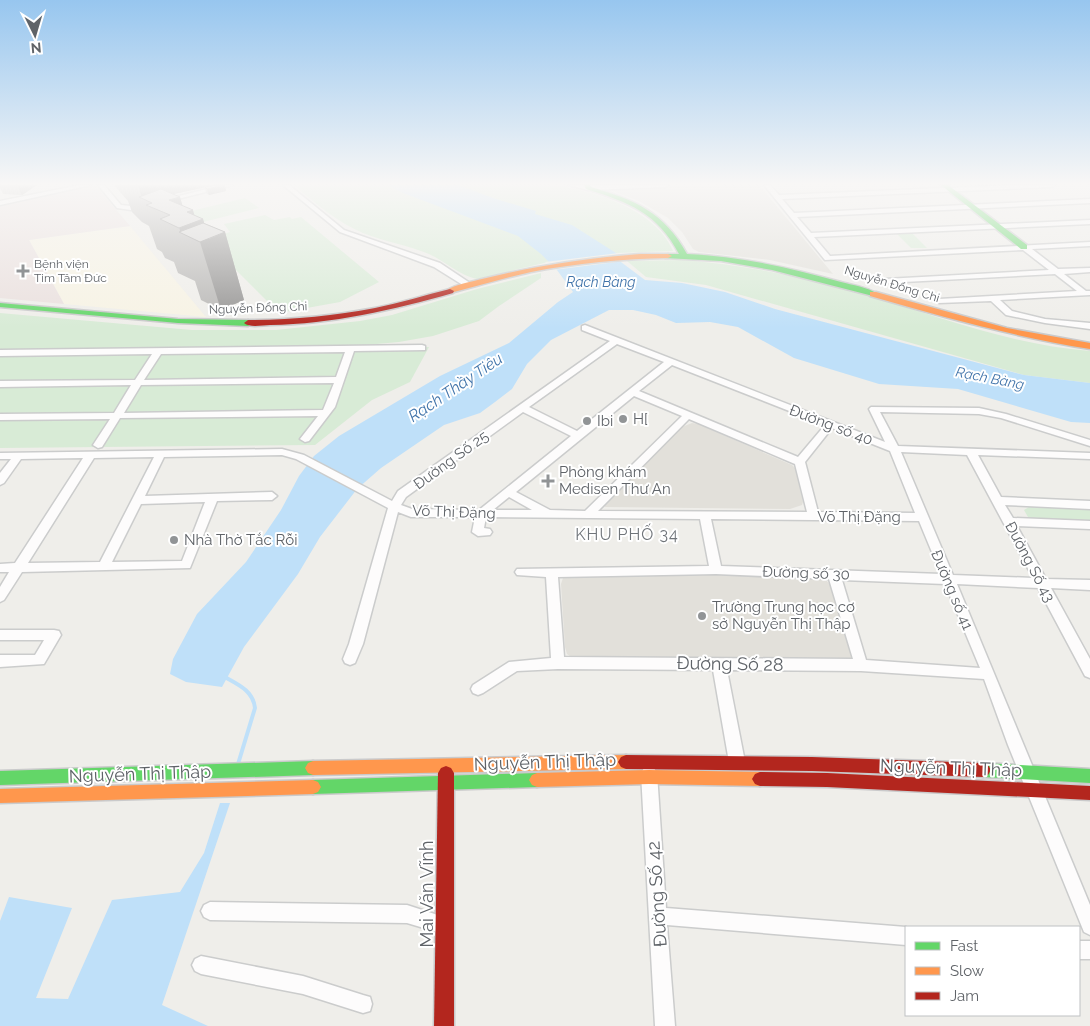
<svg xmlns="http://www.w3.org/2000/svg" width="1090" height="1026" font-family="Raleway,sans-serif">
<rect width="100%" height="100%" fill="#efeeea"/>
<!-- commercial -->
<path fill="#f7f3e4" d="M130,226L206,317L64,304L29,240Z"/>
<!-- education -->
<g fill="#e2e0da">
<path d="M725,185H759L833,274L770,260L699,252L693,249L682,232L668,218L639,201L615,192L616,189Z"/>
<path d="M692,423L698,424L792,465L796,469L803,502L802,505L790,509L605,507L603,503L605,500L682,427Z"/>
<path d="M718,574L826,580L831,586L853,653L851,659H574L567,654L565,647L561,584L563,578L571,575Z"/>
</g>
<!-- medical -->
<path fill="#eae0de" d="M95,185L130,226L29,240L64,304L0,298V205Z"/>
<!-- green -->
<g fill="#d8ebd6">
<path d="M294,185H405L504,225L561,259L477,279C460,276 445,261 429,254C408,245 385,242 363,233C337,222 315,203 294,185Z"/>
<path d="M440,185C476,185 512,182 547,185C590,188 656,209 673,251L616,253Z"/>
<path d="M245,198L259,208L187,226L175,215Z"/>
<path d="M265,215L274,220L290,217L292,219L301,217L379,282L340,302L279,313L206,240L230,232L224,224Z"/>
<path d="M912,233L927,248H911L897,234Z"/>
<path d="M684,260C743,265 802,276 859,293C938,316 1007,344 1090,351V383L1024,375L706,285L646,277L627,261Z"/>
<path d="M541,273V278L499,306L479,321L433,336L399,342L354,346L167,348L429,347L410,382L372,400L315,445L0,448V313L192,330H276L360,321L392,315L477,289Z"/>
<path d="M1029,507L1090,509V523L1038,521L1028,517L1024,510Z"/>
</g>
<!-- water -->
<g fill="#bfe0f9">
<path d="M388,185H458L493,198L536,211L535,214L572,225L616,253L621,262L645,280L682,283L725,292L775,309L1024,375L1090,383V423L1071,422L958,389L879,384L794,358L738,327L710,322L676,323L656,315L633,310H609L551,340L527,364L512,389L495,402L480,413L444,425L381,468L357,489L320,537L298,574L244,647L222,687L186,682L170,674L173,659L197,614L246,562L281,510L299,476L314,456L339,436L440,376L509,343L558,302L573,292L557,270L541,254L518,236L403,193Z"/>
<path d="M220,803H230L162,1005L208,1026H0V921L9,897L72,908L36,998L68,999L112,900L180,892L204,853Z"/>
</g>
<!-- pier -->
<path fill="#efeeea" d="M619,253L624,261L553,270L545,262Z"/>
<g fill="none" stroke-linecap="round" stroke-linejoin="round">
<!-- stream -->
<path stroke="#bfe0f9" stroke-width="4" d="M223,676C237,684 253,690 255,708L238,764"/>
<!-- street casing -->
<g stroke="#cbcccc" stroke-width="3">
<g id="street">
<path d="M80,185H91L0,205V201Z"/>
<path d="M98,185H104L121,205L131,206L145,202L148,204L131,210L117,208Z"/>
<path d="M223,185H233L166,202L163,200Z"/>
<path d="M283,185H289L344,230L440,263L473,285L466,287L434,267L340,232Z"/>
<path d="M568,185H668L665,187L588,190Z"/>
<path d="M764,185H770L779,195L1016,185H1055L1052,187L782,199L794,213L1090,199V203L797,217L811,233L1090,220V224L814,237L830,256L1090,242V246L1032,249L1058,269L1090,268V272L1064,274L1086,291H1090V295L1000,300L1012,311L1045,319L1090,323V329L1045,323L1006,315L991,301L939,303L935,301L939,299L1077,291L1055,274L885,283L881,281L885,279L1049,270L1023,250L825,260Z"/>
<path d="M585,325L885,442L869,409L871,407L979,408L1006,414L1090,440V446L1001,418L979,414L880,412L898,446L1090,453V459L978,455L1001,497L1090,501V509L1005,505L1013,518L1090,521V529L1017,526L1046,579L1090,580V590L1051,588L1090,659V678L1085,676L1038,588L957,584L1090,905V935L1084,932L1008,745L984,679L861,671L727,670L745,762L742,767L737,769L732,767L729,762L713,670L558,669L517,671L483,693L478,695L473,693L471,689L473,685L509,662L551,658L546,577L517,575L515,572L517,569L709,566L700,519L486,517L484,528L490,529L492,532L490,535L478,536L472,532L475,517H411L398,512L363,644L355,663L350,665L345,663L343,659L349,644L388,508L296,459L282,455L164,457L145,496L272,492L277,496L272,500L217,501L190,568L22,572L4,600L0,602V587L9,572H0V564L15,563L83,458L21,459L4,483L0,485V473L11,459H0V453L282,449L304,455L392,501L398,491L610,341L582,330V326ZM617,344L664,362L577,431L529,407ZM672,365L825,425L798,457L639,391ZM634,396L682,416L585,511L550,510L516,492ZM523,412L571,436L479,510L412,509L401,505L406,497ZM689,419L795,464L807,512L598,511ZM832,428L890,451L915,513L818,512L805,462ZM901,452L967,455L1033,578L953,575ZM154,457L100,562L28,563L94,458ZM509,497L532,510H493ZM205,502L182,561L112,562L141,504ZM711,519L919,521L941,574L721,566ZM716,574L829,579L853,659L564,657L558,577ZM842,580L945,584L980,668L866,660Z"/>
<path d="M422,345L425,346V350L354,351L335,407L309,441L305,442L300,439L318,416L120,418L102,447L98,448L93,445L110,419L0,420V414L114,413L131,385L0,387V381L135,380L152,354L0,356V350ZM345,352L336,377L144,380L161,354ZM334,383L323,410L124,413L141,385Z"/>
<path d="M0,630H54L59,631L61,635L44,664L0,667V655H35L44,640H0Z"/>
<path d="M649,766L654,768L657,773L666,908L906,927V945L667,925L675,1026H655L641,773L644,768Z"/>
<path d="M210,902L407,905L450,919L453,925L450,931L444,934L407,923L210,920L204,917L201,911L204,905Z"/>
<rect x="1079" y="941" width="11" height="18"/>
<path d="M201,956L303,976L363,995L370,997L372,1004L370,1011L363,1013L303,994L201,974L195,971L192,965L195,959Z"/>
</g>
</g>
<!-- fast casing -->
<g stroke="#cacacb" stroke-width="3">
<g id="fast">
<path d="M584,185H590L591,187C635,200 664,212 687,254C739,256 791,268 841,282C852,285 868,287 877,294L873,296L772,270L721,261L665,258L664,256L668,254H679C658,213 628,202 586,189Z"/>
<path d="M941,185H948L1027,245V249H1021Z"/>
<path d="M0,303L178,319L248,320L252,323L248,326L178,323L0,307Z"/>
<path d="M313,761L318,763L321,768L318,773L313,775L0,785V771Z"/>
<path d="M983,763L1090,769V783L983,777L978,775L975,770L978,765Z"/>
<path d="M537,773L542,775L545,780L542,785L537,787L313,794L308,792L305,787L308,782L313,780Z"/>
</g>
</g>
<!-- slow casing -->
<g stroke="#cacacb" stroke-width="3">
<g id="slow">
<path d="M640,254H668L672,256L668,258C622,259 577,263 531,272C504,278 477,286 450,293L446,291C455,284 471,282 482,279C534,266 587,258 640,254Z"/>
<path d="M870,292H876L1007,328L1090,343V349C1015,337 943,317 870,296Z"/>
<path d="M626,755L631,757L634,762L631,767L626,769L313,775L308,773L305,768L308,763L313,761Z"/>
<path d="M649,770L760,772L765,774L768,779L765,784L760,786L649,784L537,787L532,785L529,780L532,775L537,773Z"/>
<path d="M313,780L318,782L321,787L318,792L313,794L0,803V789Z"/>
</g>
</g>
<!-- jam casing -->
<g stroke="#cacacb" stroke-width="3">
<g id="jam">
<path d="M450,289L454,291L453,293C393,310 332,324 270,325C262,325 250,328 244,323L248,320C291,320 333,316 375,308C400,303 425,295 450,289Z"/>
<path d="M626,755L812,757L983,763L988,765L991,770L988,775L983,777L812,771L626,769L621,767L618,762L621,757Z"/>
<path d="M446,766L451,768L454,773V1026H434L438,773L441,768Z"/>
<path d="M760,772L827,773L1090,786V800L827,787L760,786L755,784L752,779L755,774Z"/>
</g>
</g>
<!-- street -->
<use href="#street" fill="#fdfcfc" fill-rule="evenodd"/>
<!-- fast -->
<use href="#fast" fill="#63d668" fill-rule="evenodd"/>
<!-- slow -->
<use href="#slow" fill="#ff974d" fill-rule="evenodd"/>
<!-- jam -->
<use href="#jam" fill="#b3261e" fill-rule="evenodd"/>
</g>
<!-- wall -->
<g fill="#b8b7b5">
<path d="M0,185H37L22,195L3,194L0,188Z"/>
<path d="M114,185H224L226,191L209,195L206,193L205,187L209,186L173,194L180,197L182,206L195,216L203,219L204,223L225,232L244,300L221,310L201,300L195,281L178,273L174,262L165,258L162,252L157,249L149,226L142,222L132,212L128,201Z"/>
</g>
<!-- shaded-wall -->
<g fill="#969594">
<path d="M17,185H37L22,195Z"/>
<path d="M138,185H216L160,197L152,203L142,198Z"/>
<path d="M225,185L226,191L209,195L207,189Z"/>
<path d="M180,197L188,224L187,212L193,210L196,221L203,219L209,239L225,232L244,300L221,310L200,242L181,233L169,200Z"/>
</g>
<!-- building -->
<g fill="#d6d5d3" stroke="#969594">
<path d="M215,185H225L207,189L205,187Z"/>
<path d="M161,189L180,197L169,200L193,210L187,212L203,219L179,228L160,219L170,215L146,205L152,203L139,197Z"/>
<path d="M203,223L225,232L200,242L179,232Z"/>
</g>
<!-- sky -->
<linearGradient id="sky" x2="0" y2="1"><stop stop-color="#97c6ef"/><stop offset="0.56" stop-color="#f8f7f6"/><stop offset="1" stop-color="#f8f7f6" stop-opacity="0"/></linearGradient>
<rect width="1090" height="328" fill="url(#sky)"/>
<!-- markers -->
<g fill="#919496" stroke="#fff" stroke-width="2">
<path d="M20.5 263.5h5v5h5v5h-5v5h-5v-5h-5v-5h5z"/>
<circle cx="623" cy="419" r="5"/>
<circle cx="587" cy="421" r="5"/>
<path d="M545.5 473.5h5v5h5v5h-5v5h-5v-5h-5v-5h5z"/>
<circle cx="174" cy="540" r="5"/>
<circle cx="702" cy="616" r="5"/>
</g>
<g text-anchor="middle" stroke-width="4" stroke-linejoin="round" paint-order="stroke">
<!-- far-poi labels -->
<g font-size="12" fill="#5f6368" stroke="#fff" text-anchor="start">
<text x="34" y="268">Bệnh viện<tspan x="34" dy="14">Tim Tâm Đức</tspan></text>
</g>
<!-- far-street labels -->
<g font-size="12" fill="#5f6368" stroke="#fff">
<text transform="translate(892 284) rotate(17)" y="4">Nguyễn Đổng Chi</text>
<text transform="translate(258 308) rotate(-2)" y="4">Nguyễn Đổng Chi</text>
</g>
<!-- far-water labels -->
<g font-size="14" font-style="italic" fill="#4174aa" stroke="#fff">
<text x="601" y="287">Rạch Bàng</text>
<text transform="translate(990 378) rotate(11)" y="5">Rạch Bàng</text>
</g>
<!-- poi labels -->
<g font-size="15" fill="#5f6368" stroke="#fff" text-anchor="start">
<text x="633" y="424">H[</text>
<text x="597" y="426">Ibi</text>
<text x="559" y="477">Phòng khám<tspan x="559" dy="17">Medisen Thư An</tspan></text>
<text x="184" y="545">Nhà Thờ Tắc Rỗi</text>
<text x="712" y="612">Trường Trung học cơ<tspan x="712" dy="17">sở Nguyễn Thị Thập</tspan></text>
</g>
<!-- street labels -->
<g font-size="15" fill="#5f6368" stroke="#fff">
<text transform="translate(831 425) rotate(21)" y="5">Đường số 40</text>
<text transform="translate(451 460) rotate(-36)" y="5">Đường Số 25</text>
<text transform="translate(454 512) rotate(2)" y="5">Võ Thị Đặng</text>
<text x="859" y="522">Võ Thị Đặng</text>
<text transform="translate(1030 562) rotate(62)" y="5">Đường Số 43</text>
<text transform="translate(806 573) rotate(2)" y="5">Đường số 30</text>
<text transform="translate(952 590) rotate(67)" y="5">Đường số 41</text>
</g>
<!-- water labels -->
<g font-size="16" font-style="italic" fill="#4174aa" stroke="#fff">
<text transform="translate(455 387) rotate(-34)" y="6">Rạch Thầy Tiêu</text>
</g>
<!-- neighbourhood labels -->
<g font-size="16" letter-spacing="1" fill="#70757a" stroke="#fff">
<text x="627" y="540">KHU PHỐ 34</text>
</g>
<!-- near-street labels -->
<g font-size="18" fill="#5f6368" stroke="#fff">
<text transform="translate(730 664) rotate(1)" y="6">Đường Số 28</text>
<text transform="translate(545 762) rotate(-2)" y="6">Nguyễn Thị Thập</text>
<text transform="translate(951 768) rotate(2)" y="6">Nguyễn Thị Thập</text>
<text transform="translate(140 774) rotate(-2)" y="6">Nguyễn Thị Thập</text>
<text transform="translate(427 894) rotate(-90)" y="6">Mai Văn Vĩnh</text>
<text transform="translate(657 894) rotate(-94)" y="6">Đường Số 42</text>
</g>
</g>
<!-- legend -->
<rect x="905" y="926" width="175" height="90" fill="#ffffff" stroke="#bfc1c3"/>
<rect x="915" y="942" width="25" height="8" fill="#63d668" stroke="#bfc1c3"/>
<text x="950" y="951" font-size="15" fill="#5f6368">Fast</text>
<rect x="915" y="967" width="25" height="8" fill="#ff974d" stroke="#bfc1c3"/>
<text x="950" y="976" font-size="15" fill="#5f6368">Slow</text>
<rect x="915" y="992" width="25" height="8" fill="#b3261e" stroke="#bfc1c3"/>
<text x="950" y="1001" font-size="15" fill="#5f6368">Jam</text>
<!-- north arrow -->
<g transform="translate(35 35) rotate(175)" stroke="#ffffff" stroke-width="4" paint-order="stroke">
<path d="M0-4L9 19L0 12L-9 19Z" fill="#5f6368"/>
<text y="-8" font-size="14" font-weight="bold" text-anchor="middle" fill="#5f6368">N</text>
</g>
</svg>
